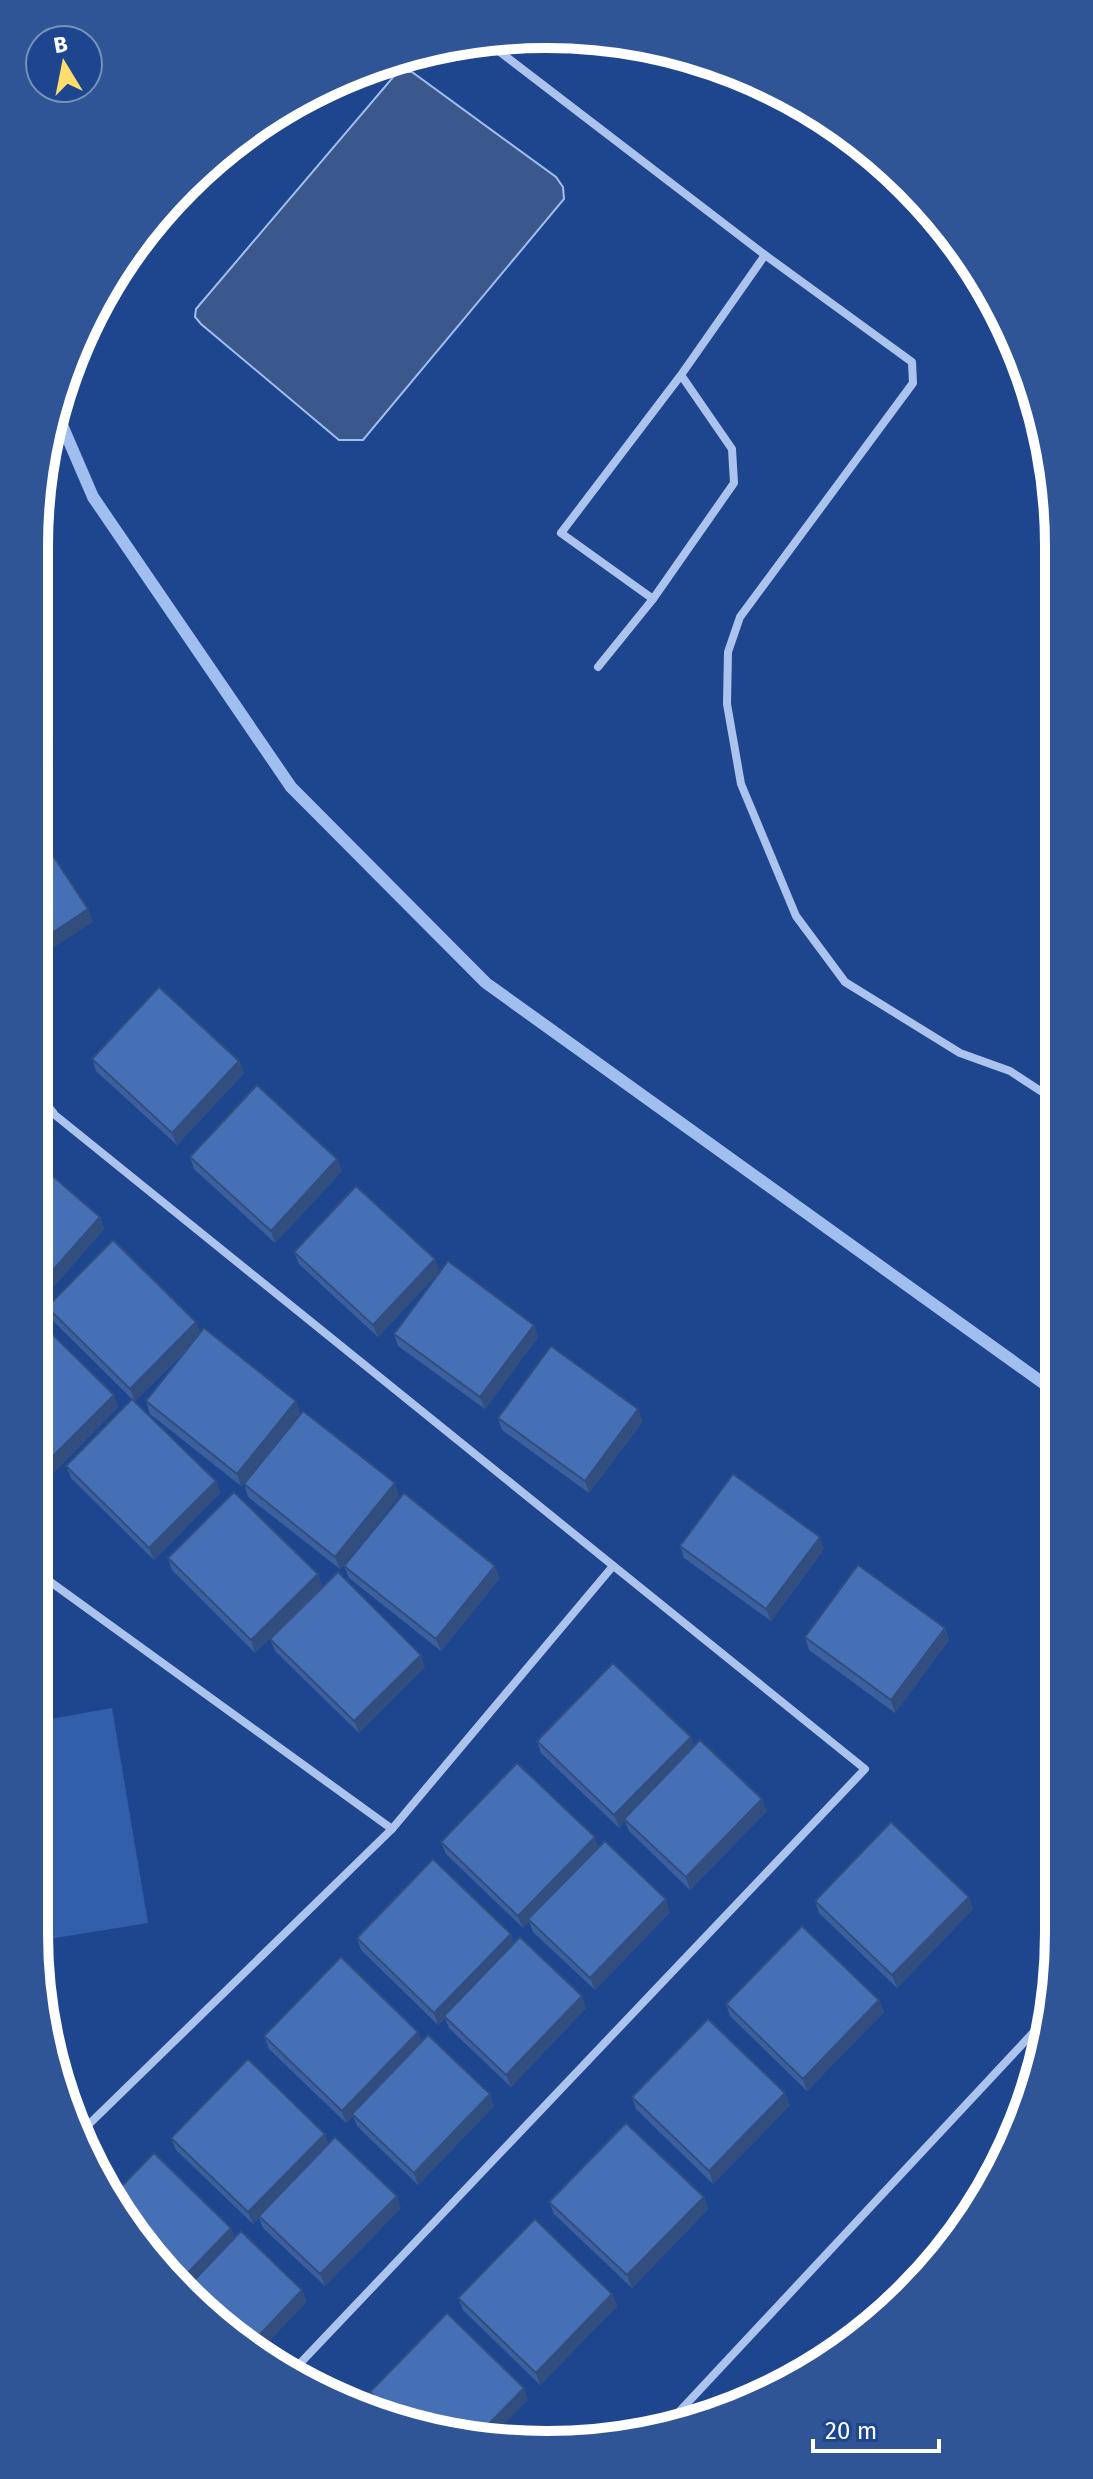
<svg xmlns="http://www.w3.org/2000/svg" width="1093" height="2479" font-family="'Fira Sans',sans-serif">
<rect width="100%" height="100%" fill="#1e468e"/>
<!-- garden -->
<path fill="#315fac" d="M112,1708L148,1923L49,1939L34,1850V1722Z"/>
<!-- water -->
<path fill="#3b588d" stroke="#a0beee" stroke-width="2" d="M403,72H412L556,177L563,187L564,199L363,440H339L201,324L195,317L196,309L394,76Z"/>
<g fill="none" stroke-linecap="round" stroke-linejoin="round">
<!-- stream -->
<path stroke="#a0beee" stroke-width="12" d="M56,411L93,497L291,787L486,983L1057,1393"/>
<!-- street -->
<g stroke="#acc4ed" stroke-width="8">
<path d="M487,42L765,255L912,362L913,383L740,617L728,652L727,704L741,784L796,916L845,982L960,1053L1010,1071L1056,1101"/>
<path d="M681,375L561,533L653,599L734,483L732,449L681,375L765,255"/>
<path d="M598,667L653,599"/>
<path d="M34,1088L55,1115L865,1769L289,2375"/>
<path d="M34,1570L392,1829"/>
<path d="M81,2132L392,1829L613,1566"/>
<path d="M664,2428L1044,2021"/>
</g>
</g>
<!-- wall -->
<g fill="#3c609d">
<path d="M92,1059L239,1061L244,1073L177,1145L96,1071Z"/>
<path d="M190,1157L337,1159L342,1171L275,1243L194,1169Z"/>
<path d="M34,1160L100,1217L104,1229L42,1300L34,1293Z"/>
<path d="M294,1252L439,1272L378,1337L299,1264Z"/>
<path d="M47,1307L196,1322L200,1333L300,1413L241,1486L150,1414L146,1401L192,1344L135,1401L216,1481L220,1493L154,1560L71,1478L66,1466L132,1399L51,1319Z"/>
<path d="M34,1316L118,1407L52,1474L34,1457Z"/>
<path d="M394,1334L538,1337L485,1409L398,1346Z"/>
<path d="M498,1418L643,1421L589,1493L502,1430Z"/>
<path d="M244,1484L399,1496L340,1569L248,1497Z"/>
<path d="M680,1546L824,1549L771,1621L684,1558Z"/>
<path d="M168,1558L318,1574L322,1586L255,1653L172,1570Z"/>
<path d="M344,1566L500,1578L441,1651L349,1578Z"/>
<path d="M945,1628L949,1640L895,1713L809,1650L805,1637Z"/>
<path d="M270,1639L425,1667L359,1733L275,1651Z"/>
<path d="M537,1741L694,1746L767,1811L690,1890L629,1831L625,1821L619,1828L541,1753Z"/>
<path d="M441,1842L598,1847L670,1912L595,1990L533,1932L529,1921L523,1928L446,1854Z"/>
<path d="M969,1897L973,1909L897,1988L819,1913L815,1901Z"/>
<path d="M357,1938L514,1943L586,2008L511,2087L449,2028L445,2018L438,2025L361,1950Z"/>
<path d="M879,2000L884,2012L807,2091L730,2016L726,2004Z"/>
<path d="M264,2036L422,2041L494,2106L418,2185L357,2126L353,2116L346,2123L269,2049Z"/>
<path d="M632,2097L790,2105L713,2184L636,2109Z"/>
<path d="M325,2134L328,2144L401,2208L325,2286L263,2228L259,2218L253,2224L176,2150L171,2138Z"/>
<path d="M704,2197L708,2209L632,2288L554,2214L549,2202Z"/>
<path d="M612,2294L617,2306L540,2385L463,2310L458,2298Z"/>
<path d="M370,2392L528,2400L447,2435L382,2411L375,2404Z"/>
</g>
<!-- shaded-wall -->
<g fill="#314e7f">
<path d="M88,909L93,922L34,960V945Z"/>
<path d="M239,1061L244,1073L177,1145L172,1133Z"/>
<path d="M337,1159L342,1171L275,1243L271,1231Z"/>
<path d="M100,1217L104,1229L42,1300L37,1288Z"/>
<path d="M435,1259L439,1272L378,1337L373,1325Z"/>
<path d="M196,1322L201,1334L135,1401L130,1389Z"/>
<path d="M534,1325L538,1337L485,1409L480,1397Z"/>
<path d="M114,1395L118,1407L52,1474L47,1462Z"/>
<path d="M296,1401L300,1413L241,1486L237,1474Z"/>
<path d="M638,1409L643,1421L589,1493L585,1481Z"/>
<path d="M216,1481L220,1493L154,1560L149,1548Z"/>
<path d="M395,1483L399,1496L340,1569L335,1557Z"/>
<path d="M820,1537L824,1549L771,1621L766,1609Z"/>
<path d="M495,1566L500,1578L441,1651L436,1639Z"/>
<path d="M318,1574L322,1586L255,1653L251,1640Z"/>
<path d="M945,1628L949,1640L895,1713L891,1700Z"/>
<path d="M421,1655L425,1667L359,1733L354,1721Z"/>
<path d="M691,1737L695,1749L624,1819L625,1821L619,1828L614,1815Z"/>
<path d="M762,1799L767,1811L690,1890L686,1877Z"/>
<path d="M595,1837L599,1849L523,1928L518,1916Z"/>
<path d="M969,1897L973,1909L897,1988L892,1975Z"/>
<path d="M666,1899L670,1912L595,1990L590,1978Z"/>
<path d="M511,1934L515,1946L438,2025L434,2013Z"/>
<path d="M582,1996L586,2008L511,2087L506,2075Z"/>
<path d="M879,2000L884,2012L807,2091L803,2079Z"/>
<path d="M418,2032L423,2044L346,2123L342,2111Z"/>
<path d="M785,2093L790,2105L713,2184L709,2171Z"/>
<path d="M490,2094L494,2106L418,2185L414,2173Z"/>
<path d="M325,2134L329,2146L253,2224L248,2212Z"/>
<path d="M397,2196L401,2208L325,2286L320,2274Z"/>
<path d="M704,2197L708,2209L632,2288L627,2275Z"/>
<path d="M231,2228L236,2240L186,2291L177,2284Z"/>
<path d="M302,2290L307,2302L260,2351L251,2344Z"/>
<path d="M612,2294L617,2306L540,2385L536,2373Z"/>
<path d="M524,2388L528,2400L494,2435H478Z"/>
</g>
<!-- building -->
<g fill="#4670b6" stroke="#314e7f" stroke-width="2">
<path d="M34,827L88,909L34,945Z"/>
<path d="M159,987L239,1061L172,1133L92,1059Z"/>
<path d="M257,1085L337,1159L271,1231L190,1157Z"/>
<path d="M34,1160L100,1217L37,1288L34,1285Z"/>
<path d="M356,1186L435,1259L373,1325L294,1252Z"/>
<path d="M113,1240L196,1322L130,1389L47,1307Z"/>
<path d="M448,1261L534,1325L480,1397L394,1334Z"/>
<path d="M34,1316L114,1395L47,1462L34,1449Z"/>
<path d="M204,1328L296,1401L237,1474L146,1401Z"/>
<path d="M551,1346L638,1409L585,1481L498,1418Z"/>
<path d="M132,1399L216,1481L149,1548L66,1466Z"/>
<path d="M303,1411L395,1483L335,1557L244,1484Z"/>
<path d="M733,1474L820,1537L766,1609L680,1546Z"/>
<path d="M234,1492L318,1574L251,1640L168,1558Z"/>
<path d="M404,1493L495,1566L436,1639L344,1566Z"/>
<path d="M858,1565L945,1628L891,1700L805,1637Z"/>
<path d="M338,1572L421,1655L354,1721L270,1639Z"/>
<path d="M613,1663L691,1737L614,1815L537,1741Z"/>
<path d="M700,1740L762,1799L686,1877L624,1819Z"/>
<path d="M517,1763L595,1837L518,1916L441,1842Z"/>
<path d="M891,1822L969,1897L892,1975L815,1901Z"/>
<path d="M605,1841L666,1899L590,1978L528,1919Z"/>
<path d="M433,1859L511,1934L434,2013L357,1938Z"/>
<path d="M802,1926L879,2000L803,2079L726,2004Z"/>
<path d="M520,1937L582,1996L506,2075L444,2016Z"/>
<path d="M341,1957L418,2032L342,2111L264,2036Z"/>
<path d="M708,2019L785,2093L709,2171L632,2097Z"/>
<path d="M428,2035L490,2094L414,2173L352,2114Z"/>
<path d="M248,2059L325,2134L248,2212L171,2138Z"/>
<path d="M626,2123L704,2197L627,2275L549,2202Z"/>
<path d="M335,2137L397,2196L320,2274L259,2216Z"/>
<path d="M154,2153L231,2228L177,2284L161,2270L116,2192Z"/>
<path d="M535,2219L612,2294L536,2373L458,2298Z"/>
<path d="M241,2231L302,2290L251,2344L185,2290Z"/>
<path d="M447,2313L524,2388L478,2435H447L395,2416L370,2392Z"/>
</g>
<!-- crop -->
<path d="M0 0H1093V2479H0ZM546 48H547A498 498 0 0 1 1045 546V1933A498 498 0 0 1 547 2431H546A498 498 0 0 1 48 1933V546A498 498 0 0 1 546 48Z" fill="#305597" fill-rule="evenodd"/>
<path fill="none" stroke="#fff" stroke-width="10" d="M546 48H547A498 498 0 0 1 1045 546V1933A498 498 0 0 1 547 2431H546A498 498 0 0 1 48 1933V546A498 498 0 0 1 546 48Z"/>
<!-- north arrow -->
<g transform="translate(64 64) rotate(350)"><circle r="38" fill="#1e468e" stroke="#7890bb" stroke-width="2"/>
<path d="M0-6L14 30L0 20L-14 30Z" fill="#fcde6c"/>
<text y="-12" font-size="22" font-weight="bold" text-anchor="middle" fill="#ffffff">B</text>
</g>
<!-- scale -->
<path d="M813 2439v12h126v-12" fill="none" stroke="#ffffff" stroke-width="4"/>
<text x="825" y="2439" font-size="24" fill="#ffffff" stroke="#1e468e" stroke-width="6" paint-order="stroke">20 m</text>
</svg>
